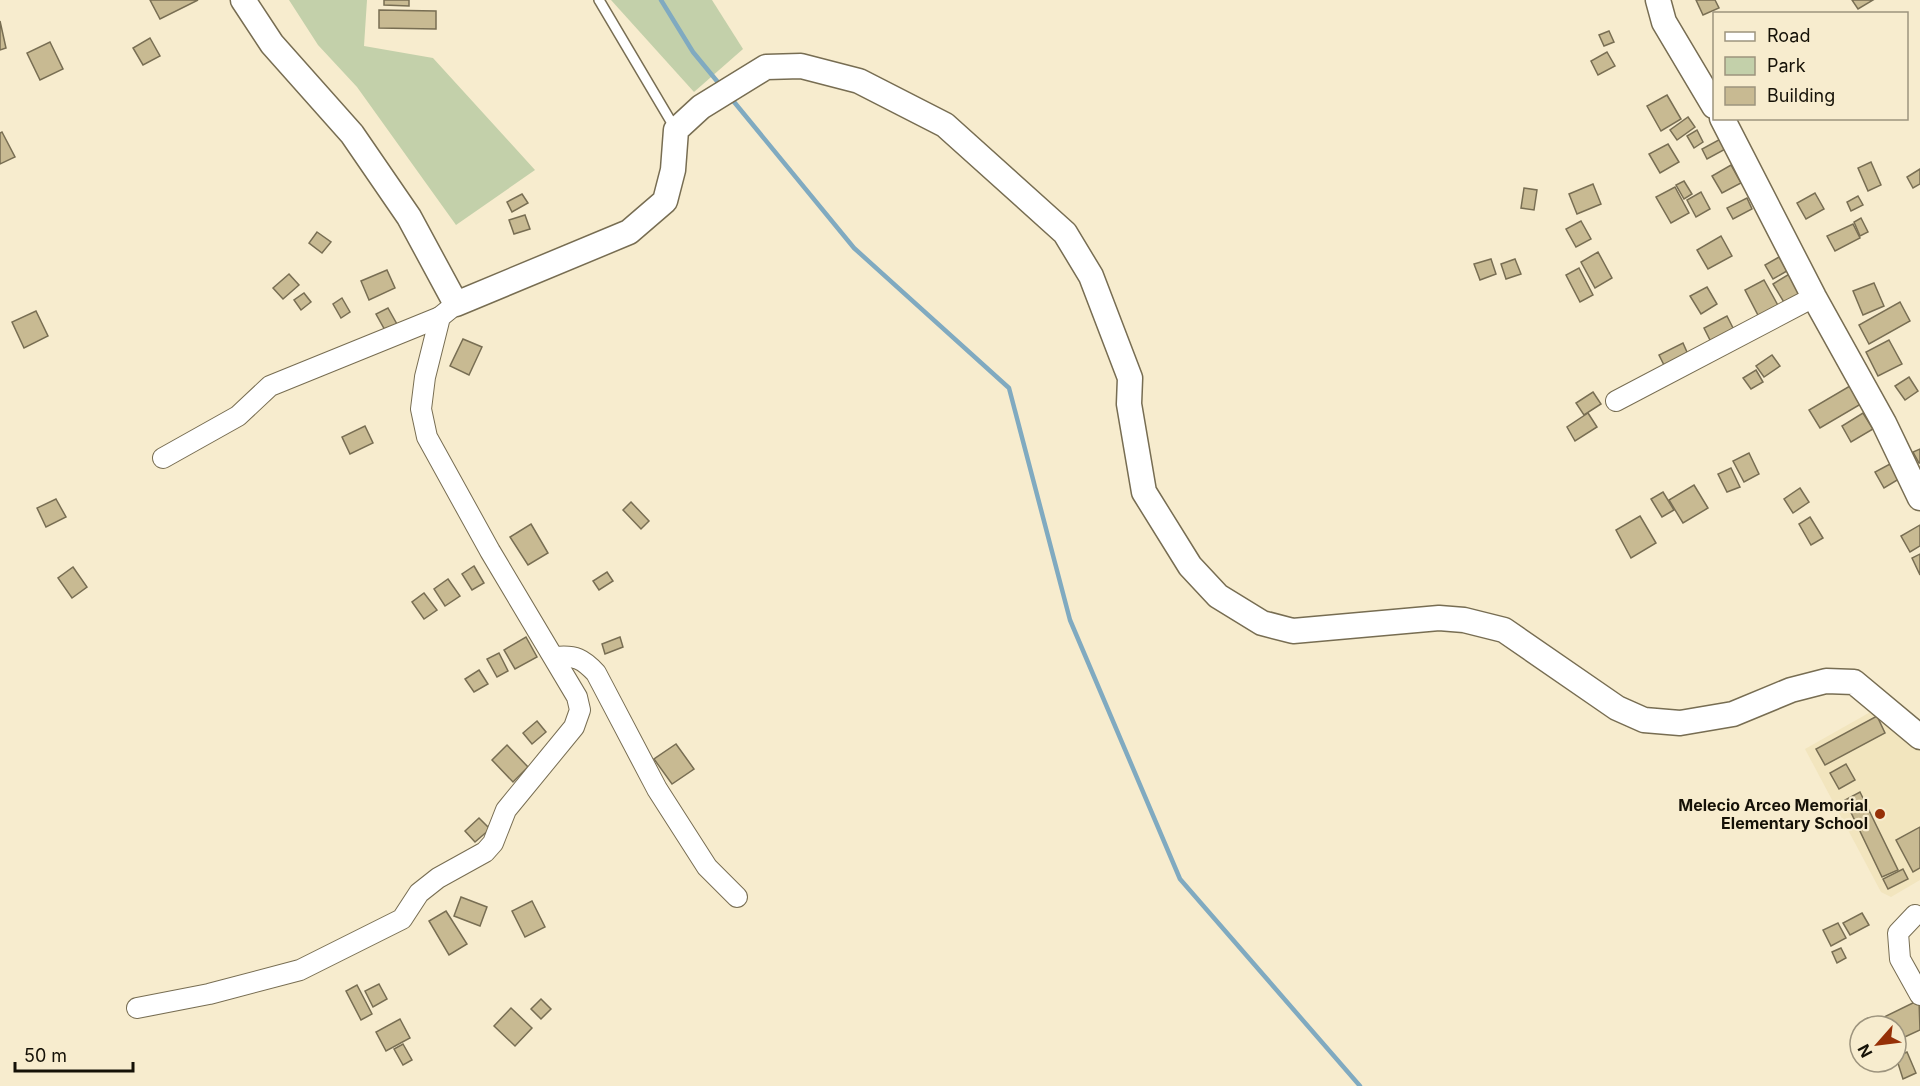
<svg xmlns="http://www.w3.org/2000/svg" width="1920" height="1086" font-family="Inter,sans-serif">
<rect width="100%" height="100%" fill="#f7ecce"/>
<!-- built -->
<path fill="#f2e5be" d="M1874,710L1920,745V880L1891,897L1881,892L1805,749Z"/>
<!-- green -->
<g fill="#c3d0aa">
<path d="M289,0H367L364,46L433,58L535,170L456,225L357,87L318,45Z"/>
<path d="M611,0H712L743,49L694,92Z"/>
</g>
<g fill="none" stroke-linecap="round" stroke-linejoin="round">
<!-- stream -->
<g stroke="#80aac0" stroke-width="4.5">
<path d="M661,0L693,52L721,86"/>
<path d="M730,97L854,248L1009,388L1070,620L1180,879L1360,1086"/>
</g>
</g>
<!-- building -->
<g fill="#c8ba92" stroke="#786e53" stroke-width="1.5">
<path d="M150,0H198L160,19Z"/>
<path d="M384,0H409V6L384,5Z"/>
<path d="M1696,0H1715L1719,8L1703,15Z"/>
<path d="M1852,0H1873L1858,9Z"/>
<path d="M379,10L436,11V29L379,28Z"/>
<path d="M0,21L6,48L0,50Z"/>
<path d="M1609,31L1614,42L1604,46L1599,35Z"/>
<path d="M150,38L160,56L143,65L133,48Z"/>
<path d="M50,42L63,69L40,80L27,53Z"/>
<path d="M1607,52L1615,66L1598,75L1591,61Z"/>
<path d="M1667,95L1681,119L1661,131L1647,106Z"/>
<path d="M1688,117L1695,127L1677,140L1670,130Z"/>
<path d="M1697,130L1703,142L1694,148L1687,136Z"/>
<path d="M2,132L15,157L0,164V133Z"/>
<path d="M1726,136L1731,146L1707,159L1702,149Z"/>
<path d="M1668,144L1679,162L1660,173L1649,154Z"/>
<path d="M1871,162L1881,185L1868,191L1858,168Z"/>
<path d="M1731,165L1741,183L1722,193L1712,176Z"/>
<path d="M1920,169V184L1913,188L1907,177Z"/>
<path d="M1684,181L1692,194L1684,199L1676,185Z"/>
<path d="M1593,184L1601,204L1577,214L1569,194Z"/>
<path d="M1675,187L1689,213L1671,223L1656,197Z"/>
<path d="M1524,188L1537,190L1534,210L1521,208Z"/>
<path d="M1701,192L1710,209L1696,217L1687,200Z"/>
<path d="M1815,193L1824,209L1806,219L1797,203Z"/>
<path d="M522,194L528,203L512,212L507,202Z"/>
<path d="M1858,196L1863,205L1851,211L1847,202Z"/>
<path d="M1747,198L1752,209L1733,219L1727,208Z"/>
<path d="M525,215L530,229L514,234L509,220Z"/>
<path d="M1861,218L1868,232L1860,236L1854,222Z"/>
<path d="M1581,221L1591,239L1576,247L1566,229Z"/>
<path d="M1853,224L1860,238L1835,251L1827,236Z"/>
<path d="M317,232L331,242L322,253L309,243Z"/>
<path d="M1721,236L1732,256L1708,269L1697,250Z"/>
<path d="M1598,252L1612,278L1595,288L1581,262Z"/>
<path d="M1779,257L1787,271L1773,279L1765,265Z"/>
<path d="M1491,259L1496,274L1480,280L1474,264Z"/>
<path d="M1515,259L1521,274L1506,279L1501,264Z"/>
<path d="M1579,268L1593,295L1580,302L1566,275Z"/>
<path d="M387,270L395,288L369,300L361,281Z"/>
<path d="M1791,273L1803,292L1785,304L1773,284Z"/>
<path d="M289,274L299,285L283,299L273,288Z"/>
<path d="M1764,280L1780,309L1760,319L1745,290Z"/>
<path d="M1874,283L1884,306L1863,315L1853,291Z"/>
<path d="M1707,287L1717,304L1701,314L1690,296Z"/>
<path d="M304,293L311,302L301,310L294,300Z"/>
<path d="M342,298L350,312L341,318L333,304Z"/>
<path d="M1900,302L1910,321L1869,344L1859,325Z"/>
<path d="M388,308L398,326L386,332L376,314Z"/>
<path d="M36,311L48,336L24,348L12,322Z"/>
<path d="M1727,316L1735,332L1712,344L1704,328Z"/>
<path d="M463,339L482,347L469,375L450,366Z"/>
<path d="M1889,340L1902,364L1878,376L1866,352Z"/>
<path d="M1683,343L1690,359L1667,371L1659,355Z"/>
<path d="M1772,355L1780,366L1764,377L1756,366Z"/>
<path d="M1756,370L1763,382L1751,389L1743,378Z"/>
<path d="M1909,377L1918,391L1905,400L1895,386Z"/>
<path d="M1855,383L1866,401L1820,428L1809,410Z"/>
<path d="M1593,392L1601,404L1584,415L1576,403Z"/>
<path d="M1588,413L1597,427L1575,441L1567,427Z"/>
<path d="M1863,413L1873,429L1851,442L1842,426Z"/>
<path d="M365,426L373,443L350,454L342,437Z"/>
<path d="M1920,449V463H1919L1913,452Z"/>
<path d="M1749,453L1759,474L1744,482L1733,461Z"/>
<path d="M1890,464L1899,479L1884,488L1875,472Z"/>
<path d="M1731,468L1740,487L1727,492L1718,474Z"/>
<path d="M1694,485L1708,508L1683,523L1669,500Z"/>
<path d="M1800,488L1809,502L1793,513L1784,499Z"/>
<path d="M1663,492L1674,510L1662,517L1651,499Z"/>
<path d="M56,499L66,517L46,527L37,508Z"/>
<path d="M631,502L649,521L641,529L623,510Z"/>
<path d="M1640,516L1656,543L1631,558L1616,530Z"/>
<path d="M1810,517L1823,538L1811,545L1799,524Z"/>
<path d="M531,524L548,553L528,565L510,537Z"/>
<path d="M1920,525V546L1910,552L1901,536Z"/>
<path d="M1920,554V575L1912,558Z"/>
<path d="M474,566L484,583L472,590L462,574Z"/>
<path d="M73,567L87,587L72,598L58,578Z"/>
<path d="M607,572L613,581L599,590L593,581Z"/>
<path d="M448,579L460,596L445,606L434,589Z"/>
<path d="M424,593L437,610L424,619L412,602Z"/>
<path d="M526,637L537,657L515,669L504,650Z"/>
<path d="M620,637L623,647L605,654L602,644Z"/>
<path d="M499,653L508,671L497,677L487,659Z"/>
<path d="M479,670L488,684L474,692L465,679Z"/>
<path d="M1877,716L1885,733L1825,765L1816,749Z"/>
<path d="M537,721L546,732L532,744L523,733Z"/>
<path d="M676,744L694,769L672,784L654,759Z"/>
<path d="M507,745L528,767L513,782L492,760Z"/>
<path d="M1846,764L1855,780L1839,789L1830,773Z"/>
<path d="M1860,792L1898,870L1882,877L1845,800Z"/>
<path d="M479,818L490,829L475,842L465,831Z"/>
<path d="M1920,827V868L1913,872L1896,840Z"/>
<path d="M1903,869L1908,879L1888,889L1883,879Z"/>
<path d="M461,897L487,907L480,926L454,916Z"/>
<path d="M532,901L545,927L525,937L512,911Z"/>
<path d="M446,911L467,944L449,955L429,921Z"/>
<path d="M1862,913L1869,925L1850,935L1843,923Z"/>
<path d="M1838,923L1846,938L1831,946L1823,930Z"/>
<path d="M1841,948L1846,958L1837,963L1832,952Z"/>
<path d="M379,984L387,999L373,1007L365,991Z"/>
<path d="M357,985L372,1014L361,1020L346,991Z"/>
<path d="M541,999L551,1009L541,1019L531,1009Z"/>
<path d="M1919,1000L1920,1030L1896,1041V1026H1888L1884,1017Z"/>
<path d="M511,1008L532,1028L515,1046L494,1026Z"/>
<path d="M400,1019L410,1038L386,1051L376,1032Z"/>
<path d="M403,1044L412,1060L403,1065L394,1049Z"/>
<path d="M1907,1052L1916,1073L1903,1079L1896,1057Z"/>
</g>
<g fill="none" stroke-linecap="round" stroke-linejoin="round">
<!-- service casing -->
<g stroke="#776d52" stroke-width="12">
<path id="service" d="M599,0L676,130"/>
</g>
<!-- minor casing -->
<g stroke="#776d52" stroke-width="22">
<g id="minor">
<path d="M1616,401L1814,297"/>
<path d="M163,458L238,416L270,386L440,317"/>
<path d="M556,657C575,655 583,659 596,673L657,789L707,867L737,897"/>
<path d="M1915,915L1898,933L1900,959L1920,995"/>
<path d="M137,1008L209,994L300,970L402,919L419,893L438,878L485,852L493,843L506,810L574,727L580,710L577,697L490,551L427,437L421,409L425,377L440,317L456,304"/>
</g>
</g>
<!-- tertiary casing -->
<g stroke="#776d52" stroke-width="27">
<g id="tertiary">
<path d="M243,0L272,44L352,134L409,217L456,304L629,232L665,201L673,170L676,130L701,107L766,67L801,66L859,81L945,125L1065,233L1091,276L1130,378L1129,404L1144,492L1190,566L1218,596L1262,623L1293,631L1439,618L1464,620L1504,630L1617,708L1644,720L1680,723L1733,714L1791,690L1826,681L1854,682L1920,737"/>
<path d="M1658,0L1664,22L1714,106"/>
<path d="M1722,118L1814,297L1884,423L1920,498"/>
</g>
</g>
<!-- service -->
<use href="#service" stroke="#fff" stroke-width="9"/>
<!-- minor -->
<use href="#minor" stroke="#fff" stroke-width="20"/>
<!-- tertiary -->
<use href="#tertiary" stroke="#fff" stroke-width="24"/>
</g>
<!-- markers -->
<circle fill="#963007" stroke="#f7ecce" stroke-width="2" cx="1880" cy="814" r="6"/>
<g text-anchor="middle" stroke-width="4.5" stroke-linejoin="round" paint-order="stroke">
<!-- poi labels -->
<g font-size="16" font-weight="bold" fill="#151107" stroke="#f7ecce" text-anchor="end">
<text x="1868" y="811">Melecio Arceo Memorial<tspan x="1868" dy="18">Elementary School</tspan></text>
</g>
</g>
<!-- legend -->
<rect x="1713" y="12" width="195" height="108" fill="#f7ecce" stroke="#9d947e" stroke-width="1.5"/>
<rect x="1725" y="32" width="30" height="9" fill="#ffffff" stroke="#9d947e" stroke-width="1.5"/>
<text x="1767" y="42" font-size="18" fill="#151107">Road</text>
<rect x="1725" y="57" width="30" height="18" fill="#c3d0aa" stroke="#9d947e" stroke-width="1.5"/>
<text x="1767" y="72" font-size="18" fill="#151107">Park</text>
<rect x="1725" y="87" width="30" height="18" fill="#c8ba92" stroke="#9d947e" stroke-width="1.5"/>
<text x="1767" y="102" font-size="18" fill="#151107">Building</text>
<!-- north arrow -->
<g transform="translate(1878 1044) rotate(242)"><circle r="28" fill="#f7ecce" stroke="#9d947e" stroke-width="1.5"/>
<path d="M0-4.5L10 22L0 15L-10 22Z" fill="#963007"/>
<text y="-9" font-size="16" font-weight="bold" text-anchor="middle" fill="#151107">N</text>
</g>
<!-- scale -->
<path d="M15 1062v9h118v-9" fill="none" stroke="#151107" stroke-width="3"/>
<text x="24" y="1062" font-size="18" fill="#151107" stroke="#f7ecce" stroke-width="4.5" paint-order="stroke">50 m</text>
</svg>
